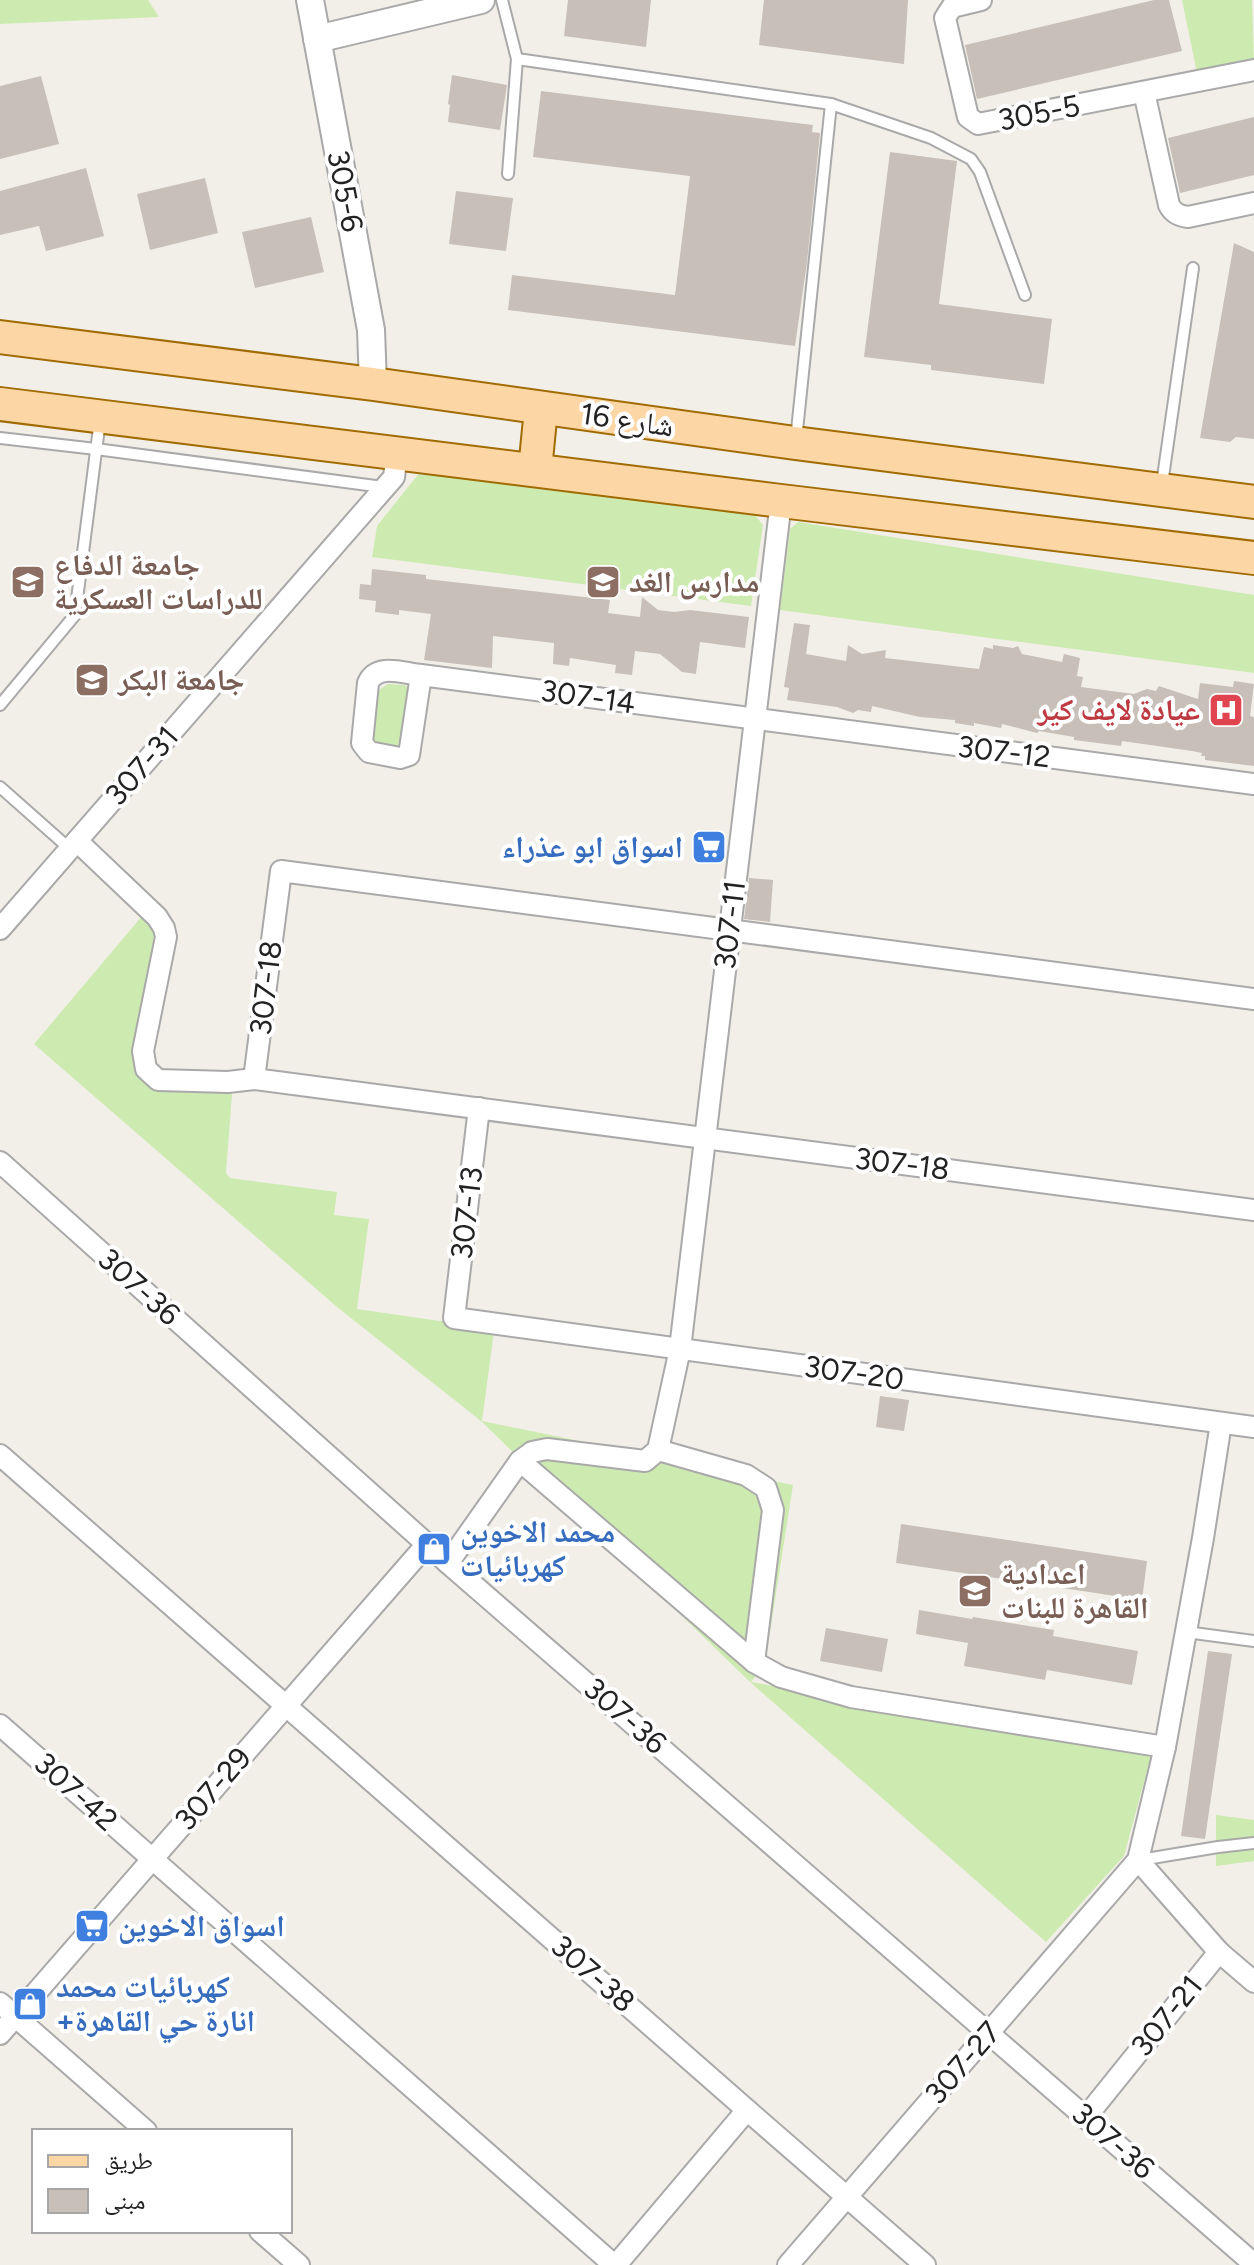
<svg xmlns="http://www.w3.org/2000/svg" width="1254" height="2265" font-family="Figtree,'Noto Naskh Arabic',sans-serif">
<rect width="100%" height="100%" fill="#f2efe9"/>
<!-- grass -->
<g fill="#cdebb0">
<path d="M0,0H148L159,17L0,24Z"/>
<path d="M1182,0H1252L1254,62L1197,73Z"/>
<path d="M420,472L754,514L763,525L751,606L372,557L377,526Z"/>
<path d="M798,522L1254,595V673L780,610L790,529Z"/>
<path d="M388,684L404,685L409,688L402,749L375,748L369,736L376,692Z"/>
<path d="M148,909L164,928L146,1069L233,1081L226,1173L230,1178L337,1192L334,1215L369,1219L357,1309L440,1321L454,1318L495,1324L482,1421L793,1485L765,1664L751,1682L1152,1752L1124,1856L1046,1942L750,1682L481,1421L337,1307L34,1044Z"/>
<path d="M1216,1815L1254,1820V1861L1216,1866Z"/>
</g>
<!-- building -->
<g fill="#c7bfb8">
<path d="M568,0H651L646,47L564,36Z"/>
<path d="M764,0H908L904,64L759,45Z"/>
<path d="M1154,0H1169L1182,51L977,99L965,45Z"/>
<path d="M452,75L507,85L500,130L448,122L450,105L448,104Z"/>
<path d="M41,76L59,144L0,159V86Z"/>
<path d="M541,91L813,125L812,132L820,133L807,262L795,346L508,310L512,275L675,295L690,176L533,157Z"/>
<path d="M1254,117V175L1180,193L1168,138Z"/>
<path d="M890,152L957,161L939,304L1052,319L1044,384L931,370V365L864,357Z"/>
<path d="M86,168L104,236L46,251L39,226L0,235V191Z"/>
<path d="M205,178L218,233L150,250L137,194Z"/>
<path d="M456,191L513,198L506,251L449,244Z"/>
<path d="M311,217L324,272L255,288L242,232Z"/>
<path d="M1234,243L1254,252V439L1236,437L1230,442L1200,438Z"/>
<path d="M372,569L426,575V579L610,600L608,613L640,617L642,597L658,610L674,612L690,610L749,617L745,648L700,642L696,674L682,672L660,654L635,651L632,675L615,673L616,665L570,658L569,666L553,664L554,643L493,636L492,668L424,660L431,614L399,610V615L375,612L376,601L359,599L360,584L371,585Z"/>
<path d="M794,623L810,625L806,654L846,661L848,645L862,654L886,650L885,658L979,669L984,647L993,649V645L1013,648L1018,646L1022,654L1062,662L1064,654L1080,658L1077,676L1083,677L1081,687L1134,694L1147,689L1156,691L1159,686L1198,699L1200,683L1233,687L1234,681L1254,684L1250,716L1254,717V766L1205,760V756H1201L1202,753L1192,751L1122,741L1121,746L1074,740V737L1039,731L1037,733L1002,724L1001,728L974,723V726L955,723V720L920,717L872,706L871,712L858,710L853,713L837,707L787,700L789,688L784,687Z"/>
<path d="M749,878L773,880L770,922L744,919Z"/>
<path d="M880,1396L909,1400L904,1431L876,1427Z"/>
<path d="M901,1524L1147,1561L1142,1600L896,1563Z"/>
<path d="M919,1610L972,1619L973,1617L1054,1630L1053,1636L1138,1651L1132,1685L1047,1670L1045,1680L964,1666L968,1643L916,1634Z"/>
<path d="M826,1628L888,1639L882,1672L820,1661Z"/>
<path d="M1208,1651L1232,1654L1205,1839L1181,1836Z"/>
</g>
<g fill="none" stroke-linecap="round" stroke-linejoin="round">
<!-- service casing -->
<g stroke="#a9a9a9" stroke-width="14">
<g id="service">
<path d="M502,0L517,59L508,174"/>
<path d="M517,59L831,104L931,138L971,159L980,172L1025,295"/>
<path d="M0,438L96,449L383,487"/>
<path d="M796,440L831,104"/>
<path d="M1162,484L1193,268"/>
<path d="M0,705L75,615L100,420"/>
<path d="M0,787L70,849"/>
<path d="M1186,1632L1254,1641"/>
<path d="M1140,1860L1218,1847L1254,1843"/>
</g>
</g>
<!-- minor casing -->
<g stroke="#a9a9a9" stroke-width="24">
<g id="minor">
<path d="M981,0L952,7L945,18L968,117L978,124L1254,70"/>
<path d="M1144,92L1169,205C1173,213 1179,216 1188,217L1254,203"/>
<path d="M421,675L409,755L400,758L369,752L362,743L368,683C377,663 402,673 421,675L1254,784"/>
<path d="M77,841L157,917L164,928L166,937L143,1051L146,1069L158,1080L228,1082L254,1079"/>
<path d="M0,929L394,477L397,453"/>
<path d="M1254,999L281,871L254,1079L1254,1210"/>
<path d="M479,1108L454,1318L1254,1427"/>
<path d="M0,1162L448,1563L1254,2264"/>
<path d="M658,1450L746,1475L766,1488L773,1510L754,1662"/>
<path d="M0,1455L747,2110L616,2265"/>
<path d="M520,1461L754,1662L781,1677L851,1697L1165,1747"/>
<path d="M448,1563L520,1461L532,1452L547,1449L645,1461L658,1450L680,1349L781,501"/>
<path d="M0,1725L614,2265"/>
<path d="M1138,1860L1219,1952"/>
<path d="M0,2003L146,2131"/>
<path d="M0,2034L427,1544"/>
<path d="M747,2110L925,2265"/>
<path d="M1086,2117L1219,1952L1254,1982"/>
<path d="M260,2231L299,2265"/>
<path d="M788,2265L1138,1860L1165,1747L1203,1538L1221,1423"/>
</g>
</g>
<!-- tertiary casing -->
<g stroke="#a9a9a9" stroke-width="30">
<g id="tertiary">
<path d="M310,0L371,330L373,384"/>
<path d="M317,39L481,0"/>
</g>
</g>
<!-- primary casing -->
<g stroke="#a06b00" stroke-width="36">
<g id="primary">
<path d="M0,337L373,384L795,443L1254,502"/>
<path d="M0,404L781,501L1254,558"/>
<path d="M535,470L541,409"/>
</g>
</g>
<!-- service -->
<use href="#service" stroke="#fff" stroke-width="10"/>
<!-- minor -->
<use href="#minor" stroke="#fff" stroke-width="20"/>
<!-- tertiary -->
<use href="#tertiary" stroke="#fff" stroke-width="26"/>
<!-- primary -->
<use href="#primary" stroke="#fcd6a4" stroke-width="32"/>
</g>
<!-- icons -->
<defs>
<g id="university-square" transform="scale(1.8)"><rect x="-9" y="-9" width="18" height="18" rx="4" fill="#8d6e63" stroke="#fff"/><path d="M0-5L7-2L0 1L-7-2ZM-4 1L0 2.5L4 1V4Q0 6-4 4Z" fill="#fff"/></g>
<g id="school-square" transform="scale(1.8)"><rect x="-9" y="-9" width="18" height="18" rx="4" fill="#8d6e63" stroke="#fff"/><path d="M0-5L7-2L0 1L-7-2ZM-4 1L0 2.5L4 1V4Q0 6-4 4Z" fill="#fff"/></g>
<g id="hospital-square" transform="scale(1.8)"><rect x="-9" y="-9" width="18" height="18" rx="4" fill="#e0444e" stroke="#fff"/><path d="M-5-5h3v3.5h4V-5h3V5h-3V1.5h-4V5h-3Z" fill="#fff"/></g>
<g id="supermarket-square" transform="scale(1.8)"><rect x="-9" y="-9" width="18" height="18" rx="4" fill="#3f7fe0" stroke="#fff"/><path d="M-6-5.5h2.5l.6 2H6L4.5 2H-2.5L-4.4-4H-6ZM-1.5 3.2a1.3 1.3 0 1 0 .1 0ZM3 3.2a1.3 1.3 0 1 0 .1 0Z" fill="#fff"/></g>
<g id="shop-square" transform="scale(1.8)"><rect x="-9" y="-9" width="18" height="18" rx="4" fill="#3f7fe0" stroke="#fff"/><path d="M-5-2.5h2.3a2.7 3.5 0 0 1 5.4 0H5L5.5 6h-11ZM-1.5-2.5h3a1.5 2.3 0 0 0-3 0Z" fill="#fff"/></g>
</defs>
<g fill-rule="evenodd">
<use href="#university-square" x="28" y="582"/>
<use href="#school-square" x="603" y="582"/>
<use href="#university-square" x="92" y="680"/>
<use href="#hospital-square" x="1226" y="710"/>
<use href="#supermarket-square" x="709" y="847"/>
<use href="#shop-square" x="434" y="1549"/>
<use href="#school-square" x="975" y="1591"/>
<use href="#supermarket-square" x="92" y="1926"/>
<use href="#shop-square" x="30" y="2004"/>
</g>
<g text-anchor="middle" stroke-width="8" stroke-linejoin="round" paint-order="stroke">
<!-- street labels -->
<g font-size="30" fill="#222" stroke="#fff">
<text transform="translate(1039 113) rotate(-11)" y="10">305-5</text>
<text transform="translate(345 191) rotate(79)" y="10">305-6</text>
<text transform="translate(627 420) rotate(8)" y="10">شارع 16</text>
<text transform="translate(588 697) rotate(8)" y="10">307-14</text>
<text transform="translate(1004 752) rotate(7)" y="10">307-12</text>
<text transform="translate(142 766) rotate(-49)" y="10">307-31</text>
<text transform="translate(730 925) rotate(-83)" y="10">307-11</text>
<text transform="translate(266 988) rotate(-83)" y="10">307-18</text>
<text transform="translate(902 1164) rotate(7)" y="10">307-18</text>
<text transform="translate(467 1213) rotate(-83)" y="10">307-13</text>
<text transform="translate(139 1287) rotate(42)" y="10">307-36</text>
<text transform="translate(854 1373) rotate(8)" y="10">307-20</text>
<text transform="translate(625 1716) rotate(41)" y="10">307-36</text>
<text transform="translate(213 1789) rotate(-49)" y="10">307-29</text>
<text transform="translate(76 1792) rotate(42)" y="10">307-42</text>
<text transform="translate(593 1974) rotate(41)" y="10">307-38</text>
<text transform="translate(1167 2016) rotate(-51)" y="10">307-21</text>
<text transform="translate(963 2063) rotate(-49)" y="10">307-27</text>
<text transform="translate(1113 2141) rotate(41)" y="10">307-36</text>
</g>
<!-- education labels -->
<g font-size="30" font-weight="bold" fill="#785e54" stroke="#fff" text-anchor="start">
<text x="54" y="575">جامعة الدفاع<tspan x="54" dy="34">للدراسات العسكرية</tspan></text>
<text x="629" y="592">مدارس الغد</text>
<text x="118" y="690">جامعة البكر</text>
<text x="1001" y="1584">اعدادية<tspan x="1001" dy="34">القاهرة للبنات</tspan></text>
</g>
<!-- health labels -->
<g font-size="30" font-weight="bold" fill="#be3a42" stroke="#fff" text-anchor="end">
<text x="1200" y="720">عيادة لايف كير</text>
</g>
<!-- shop labels -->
<g font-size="30" font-weight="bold" fill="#366cbe" stroke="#fff" text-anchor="start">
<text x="683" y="857" text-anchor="end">اسواق ابو عذراء</text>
<text x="460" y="1542">محمد الاخوين<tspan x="460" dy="34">كهربائيات</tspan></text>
<text x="118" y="1936">اسواق الاخوين</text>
<text x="56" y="1997">كهربائيات محمد<tspan x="56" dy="34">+انارة حي القاهرة</tspan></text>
</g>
</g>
<!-- legend -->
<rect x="32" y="2129" width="260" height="104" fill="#ffffff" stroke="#a7a7a7" stroke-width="2"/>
<rect x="48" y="2155" width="40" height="12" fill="#fcd6a4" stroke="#a7a7a7" stroke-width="2"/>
<text x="104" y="2169" font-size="24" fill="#222222">طريق</text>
<rect x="48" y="2189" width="40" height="24" fill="#c7bfb8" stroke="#a7a7a7" stroke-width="2"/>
<text x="104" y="2209" font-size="24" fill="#222222">مبنى</text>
</svg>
